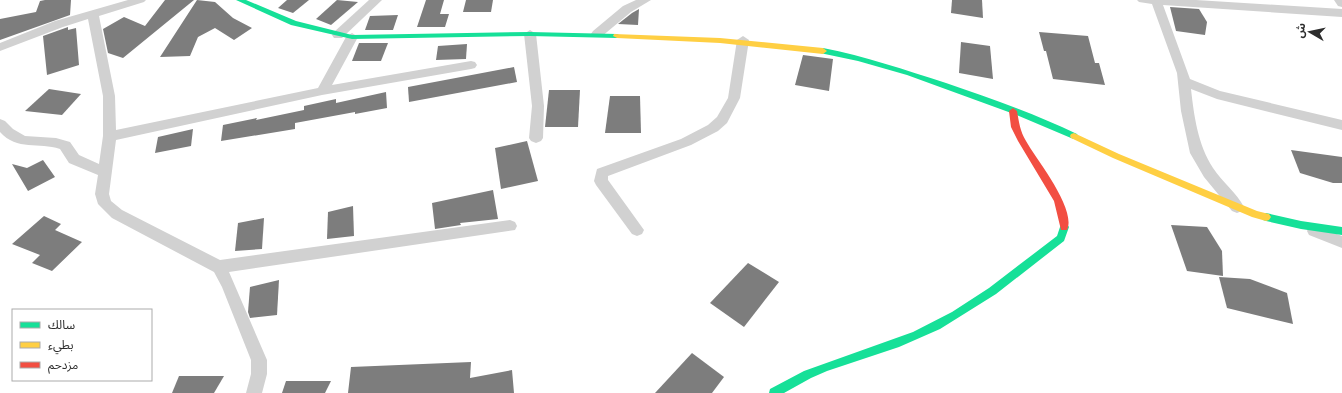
<svg xmlns="http://www.w3.org/2000/svg" width="1342" height="393" font-family="Cabin,'Noto Sans Arabic',sans-serif">
<rect width="100%" height="100%" fill="#fff"/>
<!-- building -->
<g fill="#7d7d7d">
<path d="M45,0H71L70,15L0,40V19L36,12L40,1Z"/>
<path d="M165,0H194L123,58L108,53L103,29L124,17L145,26Z"/>
<path d="M197,0L215,2L233,18L252,28L234,40L215,28L198,37L190,56L160,57Z"/>
<path d="M287,0H309L293,13L278,8Z"/>
<path d="M337,0L358,2L331,25L316,19Z"/>
<path d="M426,0H444L440,14H449L445,27H417Z"/>
<path d="M466,0H493L491,12H463Z"/>
<path d="M952,0H982L983,18L951,13Z"/>
<path d="M1170,7L1199,9L1207,22L1205,35L1176,31Z"/>
<path d="M639,9L638,25L618,24L632,13Z"/>
<path d="M398,15L393,30H365L370,16Z"/>
<path d="M68,27V30L76,28L79,65L47,75L43,36Z"/>
<path d="M1039,32L1088,36L1095,63H1099L1105,85L1053,79L1046,51H1044Z"/>
<path d="M961,42L990,46L993,79L959,73Z"/>
<path d="M359,43H388L381,61H352Z"/>
<path d="M467,44L466,59L436,60L438,46Z"/>
<path d="M803,55L833,59L829,91L795,85Z"/>
<path d="M514,67L517,82L409,102L408,87Z"/>
<path d="M49,89L81,94L62,115L25,111Z"/>
<path d="M549,90H580L578,127H545Z"/>
<path d="M386,92L387,108L355,114V112L295,123V129L221,141L223,125L257,118L256,120L304,110V106L336,99V103Z"/>
<path d="M610,96H640L641,133H605Z"/>
<path d="M193,129L191,146L155,153L158,137Z"/>
<path d="M527,141L538,181L501,189L495,148Z"/>
<path d="M1291,150L1342,157V183H1333L1300,173Z"/>
<path d="M43,160L55,177L28,191L12,164L27,168Z"/>
<path d="M493,190L498,219L460,223L461,225L435,229L432,203Z"/>
<path d="M353,206L354,236L327,239L328,212Z"/>
<path d="M44,216L61,224L55,230L82,242L52,271L32,263L40,255L12,244Z"/>
<path d="M264,218L262,249L235,251L238,223Z"/>
<path d="M1171,225L1207,227L1222,251L1223,276L1187,271Z"/>
<path d="M748,263L779,282L744,327L710,303Z"/>
<path d="M1219,277L1250,279L1287,293L1293,324L1227,308Z"/>
<path d="M279,280L277,315L250,318L248,312L250,287Z"/>
<path d="M692,353L724,377L712,393H655Z"/>
<path d="M471,362L470,378L512,370L514,393H348L351,367Z"/>
<path d="M179,376H224L214,393H172Z"/>
<path d="M286,381H331L325,393H282Z"/>
</g>
<g fill="none" stroke-linecap="round" stroke-linejoin="round">
<!-- street -->
<g fill="#d1d1d1" fill-rule="evenodd">
<path d="M128,0H146L144,2L99,16L115,96L116,130L318,88L346,37L352,33L358,37L332,85L471,61L475,62L477,65L475,68L471,69L322,95L116,140L109,194L111,201L122,210L220,260L510,220L515,222L517,226L515,230L229,272L267,360V374L262,393H246L251,374V360L222,287L214,272L112,218L98,204L95,194L98,175L69,163L60,149C39,142 17,151 0,132V119L5,121L13,129L25,136L56,138L70,142L79,155L99,164L103,136V96L88,19L63,27L0,51V43L55,21Z"/>
<path d="M369,0H382L342,38H334L332,35L334,32Z"/>
<path d="M636,0H651L631,12L601,37H593L591,34L593,31L623,6Z"/>
<path d="M1137,0H1196L1342,9V17L1163,5L1190,79L1220,91L1342,120V130L1217,99L1191,89C1194,116 1198,145 1213,168C1222,182 1237,193 1244,207L1242,211L1237,213L1232,211L1204,177L1190,153L1181,111L1177,73L1152,4L1139,2Z"/>
<path d="M1334,0H1342V7L1338,6Z"/>
<path d="M530,30L536,34L544,106L543,138L541,141L536,143L531,141L529,138L532,106L524,34Z"/>
<path d="M743,36L749,40L740,98L727,123L718,131L691,145L608,176V180L644,230L642,234L637,236L632,234L596,185L594,181L597,169L681,139L708,125L717,117L728,98L737,40Z"/>
<path d="M1314,225L1342,236V248L1309,235L1307,231L1309,227Z"/>
</g>
<!-- fast -->
<g fill="#16e098" fill-rule="evenodd">
<path d="M236,0H246L296,21L352,35L530,32L617,34L621,36L617,38L530,36L352,39L291,25Z"/>
<path d="M823,48C865,56 905,70 946,83C990,98 1035,114 1077,134L1078,136L1074,139L1071,138L1014,114L907,75L858,61L820,53L819,51Z"/>
<path d="M1266,213L1301,221L1342,227V235L1301,229L1266,221L1263,220L1261,217L1263,214Z"/>
<path d="M1064,223L1067,224L1069,227L1064,241L996,294L940,329L899,347L827,371L811,378L784,393H769L770,389L804,371L913,332L952,312L989,288L1057,236L1061,224Z"/>
</g>
<!-- slow -->
<g fill="#ffcf43" fill-rule="evenodd">
<path d="M614,34L720,38L823,48L827,51L823,54L720,43L617,38L613,36Z"/>
<path d="M1074,133L1119,154L1257,211L1269,214L1271,217L1269,220L1266,221L1252,217L1113,158L1071,138L1070,136L1071,134Z"/>
</g>
<!-- jam -->
<path fill="#f24e42" fill-rule="evenodd" d="M1013,108L1017,111C1019,122 1020,131 1026,141C1036,159 1077,209 1067,230H1061L1054,201L1018,141L1011,127L1009,111Z"/>
</g>
<!-- legend -->
<rect x="12" y="309" width="140" height="72" fill="#ffffff" stroke="#ababab"/>
<rect x="20" y="322" width="20" height="6" fill="#16e098" stroke="#ababab"/>
<text x="48" y="329" font-size="12" fill="#2c2c2c">سالك</text>
<rect x="20" y="342" width="20" height="6" fill="#ffcf43" stroke="#ababab"/>
<text x="48" y="349" font-size="12" fill="#2c2c2c">بطيء</text>
<rect x="20" y="362" width="20" height="6" fill="#f24e42" stroke="#ababab"/>
<text x="48" y="369" font-size="12" fill="#2c2c2c">مزدحم</text>
<!-- north arrow -->
<g transform="translate(1310 32) rotate(279)" stroke="#ffffff" stroke-width="3" paint-order="stroke">
<path d="M0-3L7 15L0 10L-7 15Z" fill="#2c2c2c"/>
<text y="-6" font-size="11" font-weight="bold" text-anchor="middle" fill="#2c2c2c">ش</text>
</g>
</svg>
